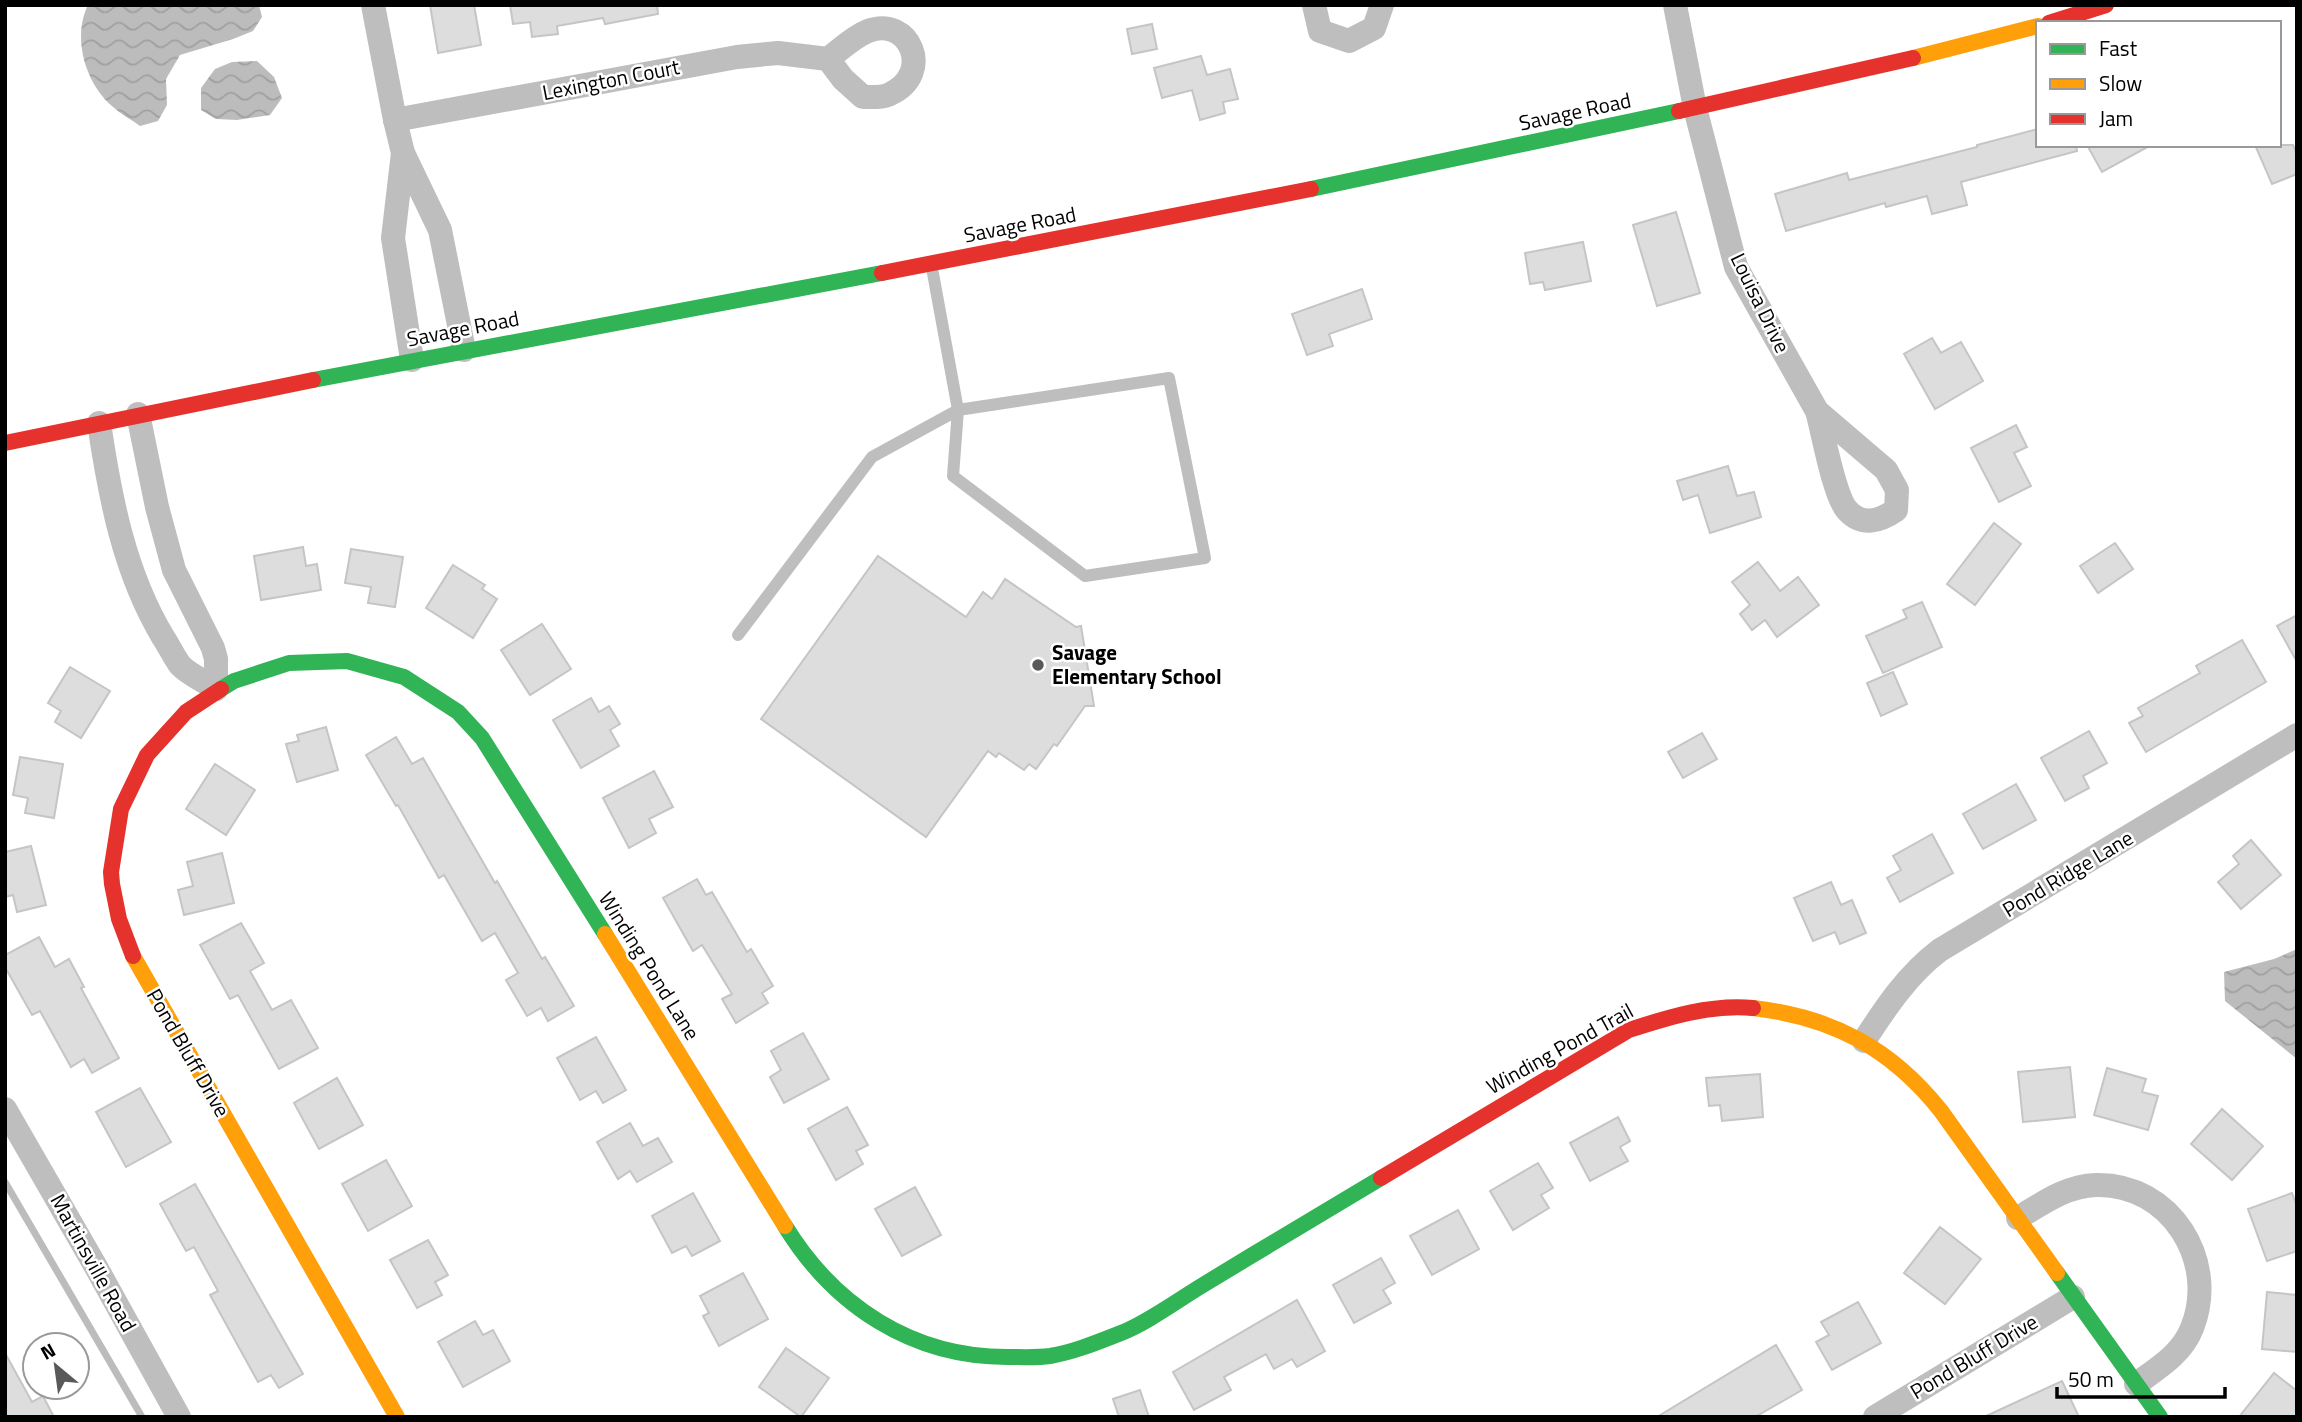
<svg xmlns="http://www.w3.org/2000/svg" width="2302" height="1422" font-family="'Titillium Web',sans-serif">
<defs>
<pattern id="water-waves" width="16" height="10" patternUnits="userSpaceOnUse" patternTransform="scale(1.75)"><rect width="16" height="10" fill="#bcbcbc"/><path d="M0 5q4-4 8 0t8 0" fill="none" stroke="#a0a0a0"/></pattern>
</defs>
<rect width="100%" height="100%" fill="#fff"/>
<!-- water -->
<g fill="url(#water-waves)">
<path d="M88,5H259L262,17L253,31L233,39L180,55L166,79L167,105L158,121L140,126C131,119 120,114 112,106C85,83 72,37 88,5Z"/>
<path d="M257,61L274,77L282,98L270,115L237,120L216,119L201,110V88L215,69L232,62Z"/>
<path d="M2297,949V1059L2225,1001L2224,972L2274,959Z"/>
</g>
<g fill="none" stroke-linecap="round" stroke-linejoin="round">
<!-- stream -->
<path stroke="#bcbcbc" stroke-width="7" d="M5,1182L142,1417"/>
</g>
<!-- building -->
<g fill="#ddd" stroke="#c5c5c5" stroke-width="2">
<path d="M430,5H474L481,45L438,53Z"/>
<path d="M510,5H657L658,14L605,24L603,18L557,26L558,34L532,37L530,22L513,24Z"/>
<path d="M1152,24L1157,49L1132,54L1127,29Z"/>
<path d="M1201,56L1207,75L1230,69L1238,99L1223,102L1225,113L1200,120L1192,90L1162,98L1154,68Z"/>
<path d="M2038,129V145H2076L2077,151L1961,182L1967,205L1932,214L1927,196L1886,207L1885,203L1786,231L1775,194L1847,173L1849,180L1977,147V145Z"/>
<path d="M2087,145H2151L2102,172Z"/>
<path d="M2255,145H2293L2297,154V174L2272,184Z"/>
<path d="M1676,212L1700,293L1657,306L1633,225Z"/>
<path d="M1583,242L1591,281L1545,290L1543,282L1530,284L1525,253Z"/>
<path d="M1362,289L1372,319L1329,334L1333,346L1307,355L1292,314Z"/>
<path d="M1932,338L1941,353L1961,342L1983,381L1935,409L1904,354Z"/>
<path d="M2016,425L2027,447L2014,453L2031,486L1999,502L1971,448Z"/>
<path d="M1728,466L1737,496L1754,492L1761,517L1710,533L1698,495L1683,500L1677,481Z"/>
<path d="M1994,523L2021,544L1975,605L1947,584Z"/>
<path d="M2115,543L2133,569L2098,593L2080,566Z"/>
<path d="M303,547L306,566L317,564L321,590L261,600L254,556Z"/>
<path d="M351,549L403,557L395,607L368,603L371,587L345,583Z"/>
<path d="M878,556L966,617L983,592L992,599L1005,579L1076,627L1081,626L1094,706H1085L1057,746L1054,744L1036,769L1029,764L1024,770L999,753L996,757L988,751L926,837L761,719Z"/>
<path d="M1758,562L1780,591L1798,577L1819,605L1777,637L1765,620L1752,630L1740,614L1750,605L1732,582Z"/>
<path d="M453,565L485,585L482,589L497,599L473,638L426,608Z"/>
<path d="M1922,602L1942,647L1883,673L1866,636L1907,618L1903,610Z"/>
<path d="M2297,615V662L2277,626Z"/>
<path d="M542,624L571,669L530,695L501,650Z"/>
<path d="M2242,640L2266,682L2146,752L2129,723L2143,716L2138,708L2200,673L2196,666Z"/>
<path d="M70,667L110,691L81,738L55,722L61,711L48,703Z"/>
<path d="M1893,672L1907,704L1881,716L1867,683Z"/>
<path d="M591,698L599,712L609,706L620,724L610,730L619,746L581,768L553,720Z"/>
<path d="M326,727L338,770L297,782L286,744L299,741L297,735Z"/>
<path d="M2089,731L2107,763L2083,776L2089,788L2065,801L2041,758Z"/>
<path d="M1702,733L1717,759L1683,778L1668,752Z"/>
<path d="M396,737L412,764L423,758L495,883L497,881L542,959L545,957L574,1006L548,1021L541,1008L527,1016L506,980L518,973L495,933L482,941L444,875L439,878L398,805L396,806L366,755Z"/>
<path d="M20,757L63,764L54,818L25,813L28,798L13,795Z"/>
<path d="M215,764L255,790L226,835L186,809Z"/>
<path d="M654,771L673,807L649,819L656,833L629,848L603,798Z"/>
<path d="M2016,784L2036,820L1983,849L1963,814Z"/>
<path d="M1932,834L1953,873L1900,902L1887,878L1901,870L1893,856Z"/>
<path d="M2251,840L2281,875L2241,909L2218,882L2239,864L2233,856Z"/>
<path d="M31,846L46,905L17,912L13,895L5,897V852Z"/>
<path d="M222,853L234,903L184,915L178,890L193,886L187,862Z"/>
<path d="M697,879L706,895L712,892L747,952L751,949L773,986L762,993L768,1003L736,1023L722,999L732,994L702,945L693,951L663,898Z"/>
<path d="M1831,882L1841,905L1852,900L1866,933L1840,944L1835,932L1813,941L1794,898Z"/>
<path d="M241,923L264,963L250,971L272,1010L291,1000L318,1048L279,1069L238,995L230,999L200,945Z"/>
<path d="M39,937L55,967L69,959L84,987L81,988L119,1058L92,1073L84,1059L71,1067L40,1011L32,1015L5,967V955Z"/>
<path d="M803,1033L829,1079L784,1103L770,1077L781,1070L771,1051Z"/>
<path d="M596,1037L626,1090L603,1103L596,1091L580,1100L557,1058Z"/>
<path d="M2070,1067L2075,1117L2023,1122L2018,1072Z"/>
<path d="M2107,1068L2146,1079L2142,1092L2158,1096L2148,1130L2094,1115Z"/>
<path d="M1760,1074L1763,1117L1722,1121L1720,1105L1709,1106L1706,1078Z"/>
<path d="M337,1078L363,1125L319,1149L294,1103Z"/>
<path d="M140,1088L171,1142L126,1167L96,1112Z"/>
<path d="M847,1107L868,1145L856,1151L863,1164L836,1180L808,1129Z"/>
<path d="M2222,1109L2263,1146L2232,1180L2191,1144Z"/>
<path d="M1618,1117L1630,1141L1620,1147L1628,1161L1590,1181L1570,1143Z"/>
<path d="M630,1123L643,1146L658,1138L672,1162L637,1182L630,1171L618,1179L597,1142Z"/>
<path d="M386,1160L412,1206L368,1231L342,1184Z"/>
<path d="M1538,1163L1553,1188L1541,1195L1549,1208L1513,1230L1490,1191Z"/>
<path d="M195,1184L303,1374L279,1388L271,1375L258,1382L210,1295L218,1291L194,1247L186,1251L160,1204Z"/>
<path d="M915,1187L941,1235L902,1256L875,1209Z"/>
<path d="M693,1193L720,1241L692,1256L686,1246L672,1253L652,1216Z"/>
<path d="M2292,1193L2297,1206V1251L2267,1261L2248,1209Z"/>
<path d="M1458,1210L1479,1249L1432,1275L1410,1236Z"/>
<path d="M1940,1227L1981,1259L1945,1304L1904,1273Z"/>
<path d="M428,1240L448,1275L435,1282L442,1295L417,1308L390,1260Z"/>
<path d="M1381,1258L1395,1283L1383,1290L1391,1303L1354,1323L1333,1285Z"/>
<path d="M743,1273L768,1319L719,1346L703,1316L709,1313L700,1296Z"/>
<path d="M2267,1292L2297,1295V1352L2262,1349Z"/>
<path d="M1297,1300L1325,1351L1297,1367L1292,1359L1274,1369L1266,1354L1224,1377L1231,1390L1194,1410L1173,1372Z"/>
<path d="M1858,1302L1881,1343L1832,1370L1816,1342L1829,1335L1821,1322Z"/>
<path d="M475,1321L483,1335L493,1330L510,1361L463,1387L438,1342Z"/>
<path d="M1776,1345L1802,1390L1755,1417H1657Z"/>
<path d="M786,1348L829,1378L801,1417L759,1387Z"/>
<path d="M5,1353L32,1402L43,1396L54,1417H5Z"/>
<path d="M2274,1373L2297,1391V1417H2239Z"/>
<path d="M2062,1381L2079,1417H1984Z"/>
<path d="M1140,1390L1149,1417H1119L1113,1399Z"/>
</g>
<g fill="none" stroke-linecap="round" stroke-linejoin="round">
<!-- lane -->
<path stroke="#bebebe" stroke-width="12" d="M738,635L872,457L958,410L1169,378L1205,558L1085,576L953,476L958,410L932,268"/>
<!-- street -->
<g stroke="#bebebe" stroke-width="24">
<path d="M373,5L395,120L403,153L440,230L464,350"/>
<path d="M1314,5L1320,31L1349,41L1374,28L1382,5"/>
<path d="M1675,5L1695,108L1736,267L1817,411L1886,470L1897,490L1896,510C1880,521 1862,527 1847,510C1834,496 1823,432 1817,411"/>
<path d="M395,120L737,57L778,53L828,59L843,79L863,97C871,97 883,98 890,94C935,73 909,15 868,31C853,37 840,50 828,59"/>
<path d="M403,153L393,238L412,360"/>
<path d="M138,414L157,507L174,570L213,648L216,659V689"/>
<path d="M99,423C110,497 124,572 163,637C169,646 174,657 180,665C189,675 205,681 216,689"/>
<path d="M1864,1041C1886,1007 1908,974 1940,950L2297,735"/>
<path d="M5,1109L96,1267L179,1417"/>
<path d="M2018,1218C2043,1203 2066,1186 2096,1185C2170,1183 2219,1261 2192,1328C2182,1354 2158,1368 2136,1384"/>
<path d="M1875,1417L2073,1297"/>
</g>
<!-- fast -->
<g stroke="#30b455" stroke-width="16">
<path d="M1311,189L1679,111"/>
<path d="M313,380L882,273"/>
<path d="M221,689L234,681L289,663L347,661L404,677L458,712L482,738L605,934"/>
<path d="M785,1226C834,1306 912,1357 1007,1357C1021,1357 1036,1358 1050,1356C1074,1352 1098,1342 1121,1333C1147,1323 1178,1300 1203,1285C1262,1249 1321,1214 1381,1178"/>
<path d="M2057,1273L2160,1417"/>
</g>
<!-- slow -->
<g stroke="#ff9f0a" stroke-width="16">
<path d="M1913,58L2038,26"/>
<path d="M605,934L785,1226"/>
<path d="M133,956L397,1417"/>
<path d="M1753,1008C1832,1017 1891,1048 1941,1111L2057,1273"/>
</g>
<!-- jam -->
<g stroke="#e5322d" stroke-width="16">
<path d="M2049,23L2106,5"/>
<path d="M1679,111L1913,58"/>
<path d="M882,273L1311,189"/>
<path d="M5,443L313,380"/>
<path d="M133,956L119,919L112,884L111,872L121,809L147,755L186,712L221,689"/>
<path d="M1381,1178L1629,1030C1669,1017 1711,1004 1753,1008"/>
</g>
</g>
<!-- markers -->
<circle fill="#595959" stroke="#fff" stroke-width="2.5" cx="1038" cy="665" r="7"/>
<g text-anchor="middle" stroke-width="5" stroke-linejoin="round" paint-order="stroke">
<!-- street labels -->
<g font-size="21" fill="#000" stroke="#fff">
<text transform="translate(611 80) rotate(-11)" y="7">Lexington Court</text>
<text transform="translate(1575 112) rotate(-12)" y="7">Savage Road</text>
<text transform="translate(1020 225) rotate(-11)" y="7">Savage Road</text>
<text transform="translate(1760 303) rotate(64)" y="7">Louisa Drive</text>
<text transform="translate(463 329) rotate(-11)" y="7">Savage Road</text>
<text transform="translate(2068 874) rotate(-31)" y="7">Pond Ridge Lane</text>
<text transform="translate(649 966) rotate(58)" y="7">Winding Pond Lane</text>
<text transform="translate(1560 1049) rotate(-29)" y="7">Winding Pond Trail</text>
<text transform="translate(188 1053) rotate(60)" y="7">Pond Bluff Drive</text>
<text transform="translate(93 1263) rotate(61)" y="7">Martinsville Road</text>
<text transform="translate(1974 1357) rotate(-31)" y="7">Pond Bluff Drive</text>
</g>
<!-- poi labels -->
<g font-size="21" font-weight="bold" fill="#000" stroke="#fff" text-anchor="start">
<text x="1052" y="660">Savage<tspan x="1052" dy="24">Elementary School</tspan></text>
</g>
</g>
<!-- border -->
<rect width="2302" height="1422" fill="none" stroke="#000000" stroke-width="14"/>
<!-- legend -->
<rect x="2036" y="21" width="245" height="126" fill="#ffffff" stroke="#999999" stroke-width="2"/>
<rect x="2050" y="44" width="35" height="10" fill="#30b455" stroke="#999999" stroke-width="2"/>
<text x="2099" y="56" font-size="21" fill="#000000">Fast</text>
<rect x="2050" y="79" width="35" height="10" fill="#ff9f0a" stroke="#999999" stroke-width="2"/>
<text x="2099" y="91" font-size="21" fill="#000000">Slow</text>
<rect x="2050" y="114" width="35" height="10" fill="#e5322d" stroke="#999999" stroke-width="2"/>
<text x="2099" y="126" font-size="21" fill="#000000">Jam</text>
<!-- north arrow -->
<g transform="translate(56 1366) rotate(331)"><circle r="33" fill="#ffffff" stroke="#999999" stroke-width="2"/>
<path d="M0-5L12 26L0 18L-12 26Z" fill="#595959"/>
<text y="-10" font-size="19" font-weight="bold" text-anchor="middle" fill="#000000">N</text>
</g>
<!-- scale -->
<path d="M2057 1387v10h168v-10" fill="none" stroke="#000000" stroke-width="3.5"/>
<text x="2068" y="1387" font-size="21" fill="#000000" stroke="#ffffff" stroke-width="5" paint-order="stroke">50 m</text>
</svg>
